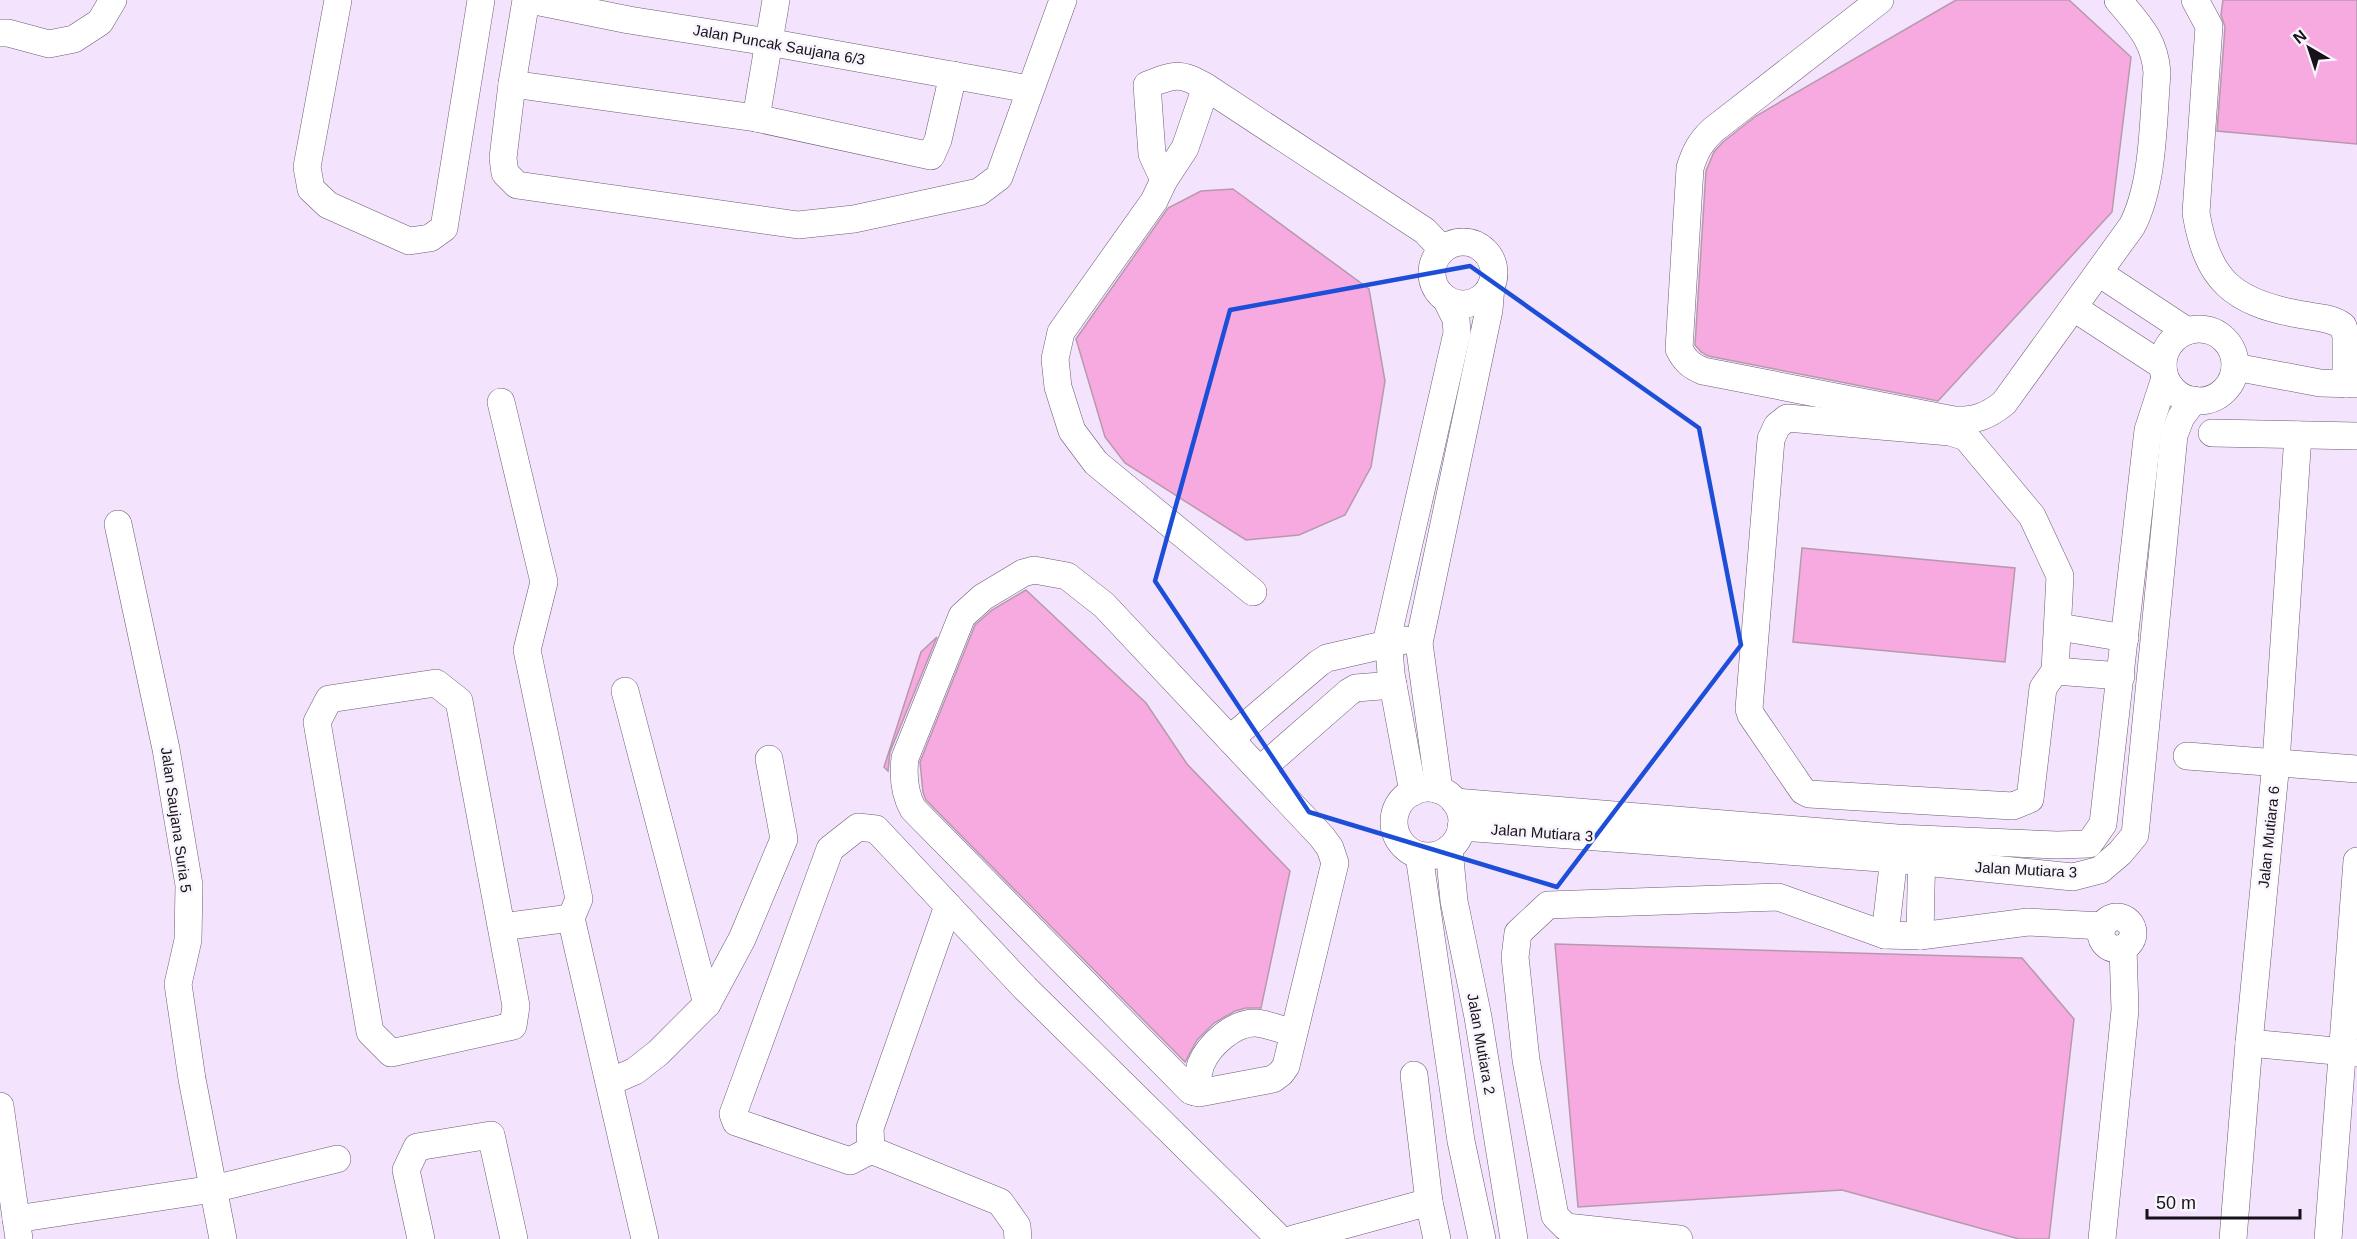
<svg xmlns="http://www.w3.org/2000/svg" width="2357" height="1239" font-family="Helvetica,sans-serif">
<rect width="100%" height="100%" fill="#f3e3fc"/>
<!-- building -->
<g fill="#f6aae0" stroke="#b799ad" stroke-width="1.5">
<path d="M1956,0H2069L2131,57L2112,212L1938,401L1708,356L1701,352L1695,345L1706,171L1714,152L1723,142L1756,116Z"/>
<path d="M2223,0H2357V144L2217,131L2225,27L2221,15Z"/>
<path d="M1233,189L1369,289L1385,381L1371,467L1345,515L1299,535L1246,540L1125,463L1105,437L1076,339L1168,208L1201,191Z"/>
<path d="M1802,548L2015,568L2005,662L1793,642Z"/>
<path d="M1026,590L1146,703L1187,764L1290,871L1261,1008H1246L1235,1011L1214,1023L1197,1040L1185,1062L926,800L923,792L920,762L975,625L992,610Z"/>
<path d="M937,637L890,752L888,771L884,767L921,652Z"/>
<path d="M1555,944L2022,958L2074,1019L2049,1239H2019L1842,1190L1578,1207Z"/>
</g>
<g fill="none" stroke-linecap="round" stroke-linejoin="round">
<!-- minor casing -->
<g stroke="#6b5b75" stroke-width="28">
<g id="minor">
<path d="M338,0L307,167L311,189L328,205L409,241L430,238L444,228L481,0"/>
<path d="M526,0L512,84L503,158L505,173L517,185L798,225L854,219L979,192L999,177L1063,0"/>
<path d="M530,0L629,20L768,42L1029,89"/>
<path d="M1880,0L1713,130C1700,142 1695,152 1690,168L1679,349C1685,361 1691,366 1703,371L1954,420C1975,421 1988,416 2004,403L2132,226C2154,184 2153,120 2157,73C2155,40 2138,24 2118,0"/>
<path d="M2195,0L2209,26L2196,213C2207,279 2232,302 2298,314C2312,317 2331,317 2343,326L2346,336V384"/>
<path d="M0,33H8L49,44L74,39L100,22L113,0"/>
<path d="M512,84L756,118L931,156L938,140L953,75"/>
<path d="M1206,87L1185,148L1164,180L1152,154L1147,85C1175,74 1180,72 1206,87L1425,231L1442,249"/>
<path d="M756,118L776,0"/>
<path d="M1164,180L1154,201L1061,332L1055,359L1058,387L1072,431L1096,463L1253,592"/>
<circle cx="1463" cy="273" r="31"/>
<path d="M2099,273L2187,331"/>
<path d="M2074,308L2163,366"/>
<circle cx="2199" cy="365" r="36"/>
<path d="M2235,367L2320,383L2357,384"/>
<path d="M501,402L544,582L527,650L579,899L571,918L645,1239"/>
<path d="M2212,433L2357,436"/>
<path d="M118,524L166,749L189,885L188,940L178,984L192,1079L223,1239"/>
<path d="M1034,570L1067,576L1104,605L1322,837L1330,848L1335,863L1286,1066L1281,1073L1273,1079L1199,1093L1191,1091L913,809C904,793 903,775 905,758L962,616L983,597L1023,573Z"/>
<path d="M2059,627L2125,638"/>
<path d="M2055,671L2060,576L2032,516L1966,437L1950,432L1787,418L1777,426L1771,439L1749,709L1751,715L1803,791L1809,794L2013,806L2030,799L2043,688L2055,671L2121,676"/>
<path d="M436,683L459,701L516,1006L513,1026L391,1053L370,1032L317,722L329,699Z"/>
<path d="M1230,739L1319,663L1327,658L1405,640"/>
<path d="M2187,756L2357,769"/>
<path d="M1260,770L1349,692L1356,688L1393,685"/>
<circle cx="1428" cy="822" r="34"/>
<path d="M1439,790L1419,643L1489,310L1491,286"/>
<path d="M1413,792L1391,674L1388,635L1457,333L1456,319L1446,299"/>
<path d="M1455,802L1897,838L2057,845L2089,844L2103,824L2148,430L2165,378"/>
<path d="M1461,827L1894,859L2073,877L2100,870L2120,853L2135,835L2174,435L2181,417L2194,400"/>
<path d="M1449,849L1454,901L1478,1017L1514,1239"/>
<path d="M1419,855L1461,1141L1482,1239"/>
<circle cx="2117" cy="933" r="16"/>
<path d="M502,927L571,918"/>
<path d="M1885,935L1896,840"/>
<path d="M1920,936L1922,843"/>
<path d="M707,1004L742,939L784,839L769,759"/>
<path d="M2249,1043L2357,1053"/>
<path d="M1414,1075L1429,1202"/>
<path d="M610,1082L635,1071L658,1053L707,1004L625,691"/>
<path d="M1195,1092C1197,1083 1198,1073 1201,1064C1209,1045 1234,1022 1256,1023C1268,1024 1282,1030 1293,1033"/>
<path d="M0,1106L19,1239"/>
<path d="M871,1150L870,1128L948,906"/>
<path d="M16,1219L213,1189L337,1159"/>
<path d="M421,1239L406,1170L417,1147L491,1135L514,1239"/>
<path d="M1018,1239L1017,1226L1000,1202L871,1150L850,1161L736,1122L733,1114L830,849L858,827L876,829L1025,988L1280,1239"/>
<path d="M1293,1239L1429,1202L1437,1239"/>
<path d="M1679,1239L1566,1227L1555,1216L1526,1060L1515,957L1518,933L1548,905L1778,897L1885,935L1920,936L2028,922L2103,926"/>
<path d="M2102,1239L2125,1010L2123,948"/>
<path d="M2233,1239L2249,1043L2276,762L2298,435"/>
<path d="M2328,1239L2357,861"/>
</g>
</g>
<!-- minor -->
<use href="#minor" stroke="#fff" stroke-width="27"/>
</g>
<!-- marked area -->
<path fill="none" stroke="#1d4ed8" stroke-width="4.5" stroke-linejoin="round" d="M1470,266L1699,428L1741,645L1557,887L1309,812L1155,581L1230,310Z"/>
<g text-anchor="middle" stroke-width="5" stroke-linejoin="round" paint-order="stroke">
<!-- street labels -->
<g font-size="15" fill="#17111b" stroke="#f9f5fc">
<text transform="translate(779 45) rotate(10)" y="5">Jalan Puncak Saujana 6/3</text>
<text transform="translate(176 820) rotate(82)" y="5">Jalan Saujana Suria 5</text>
<text transform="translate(1542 833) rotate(4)" y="5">Jalan Mutiara 3</text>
<text transform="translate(2269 837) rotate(-84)" y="5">Jalan Mutiara 6</text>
<text transform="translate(2026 870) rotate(3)" y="5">Jalan Mutiara 3</text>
<text transform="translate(1481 1044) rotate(80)" y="5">Jalan Mutiara 2</text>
</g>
</g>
<!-- north arrow -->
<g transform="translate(2309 48) rotate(321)" stroke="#f9f5fc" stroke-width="4.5" paint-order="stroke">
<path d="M0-4.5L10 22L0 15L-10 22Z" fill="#17111b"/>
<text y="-9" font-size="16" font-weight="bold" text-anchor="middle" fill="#17111b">N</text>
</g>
<!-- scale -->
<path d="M2147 1209v9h153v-9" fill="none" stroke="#17111b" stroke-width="3"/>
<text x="2156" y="1209" font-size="18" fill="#17111b" stroke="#f9f5fc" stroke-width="4.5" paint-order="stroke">50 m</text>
</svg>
